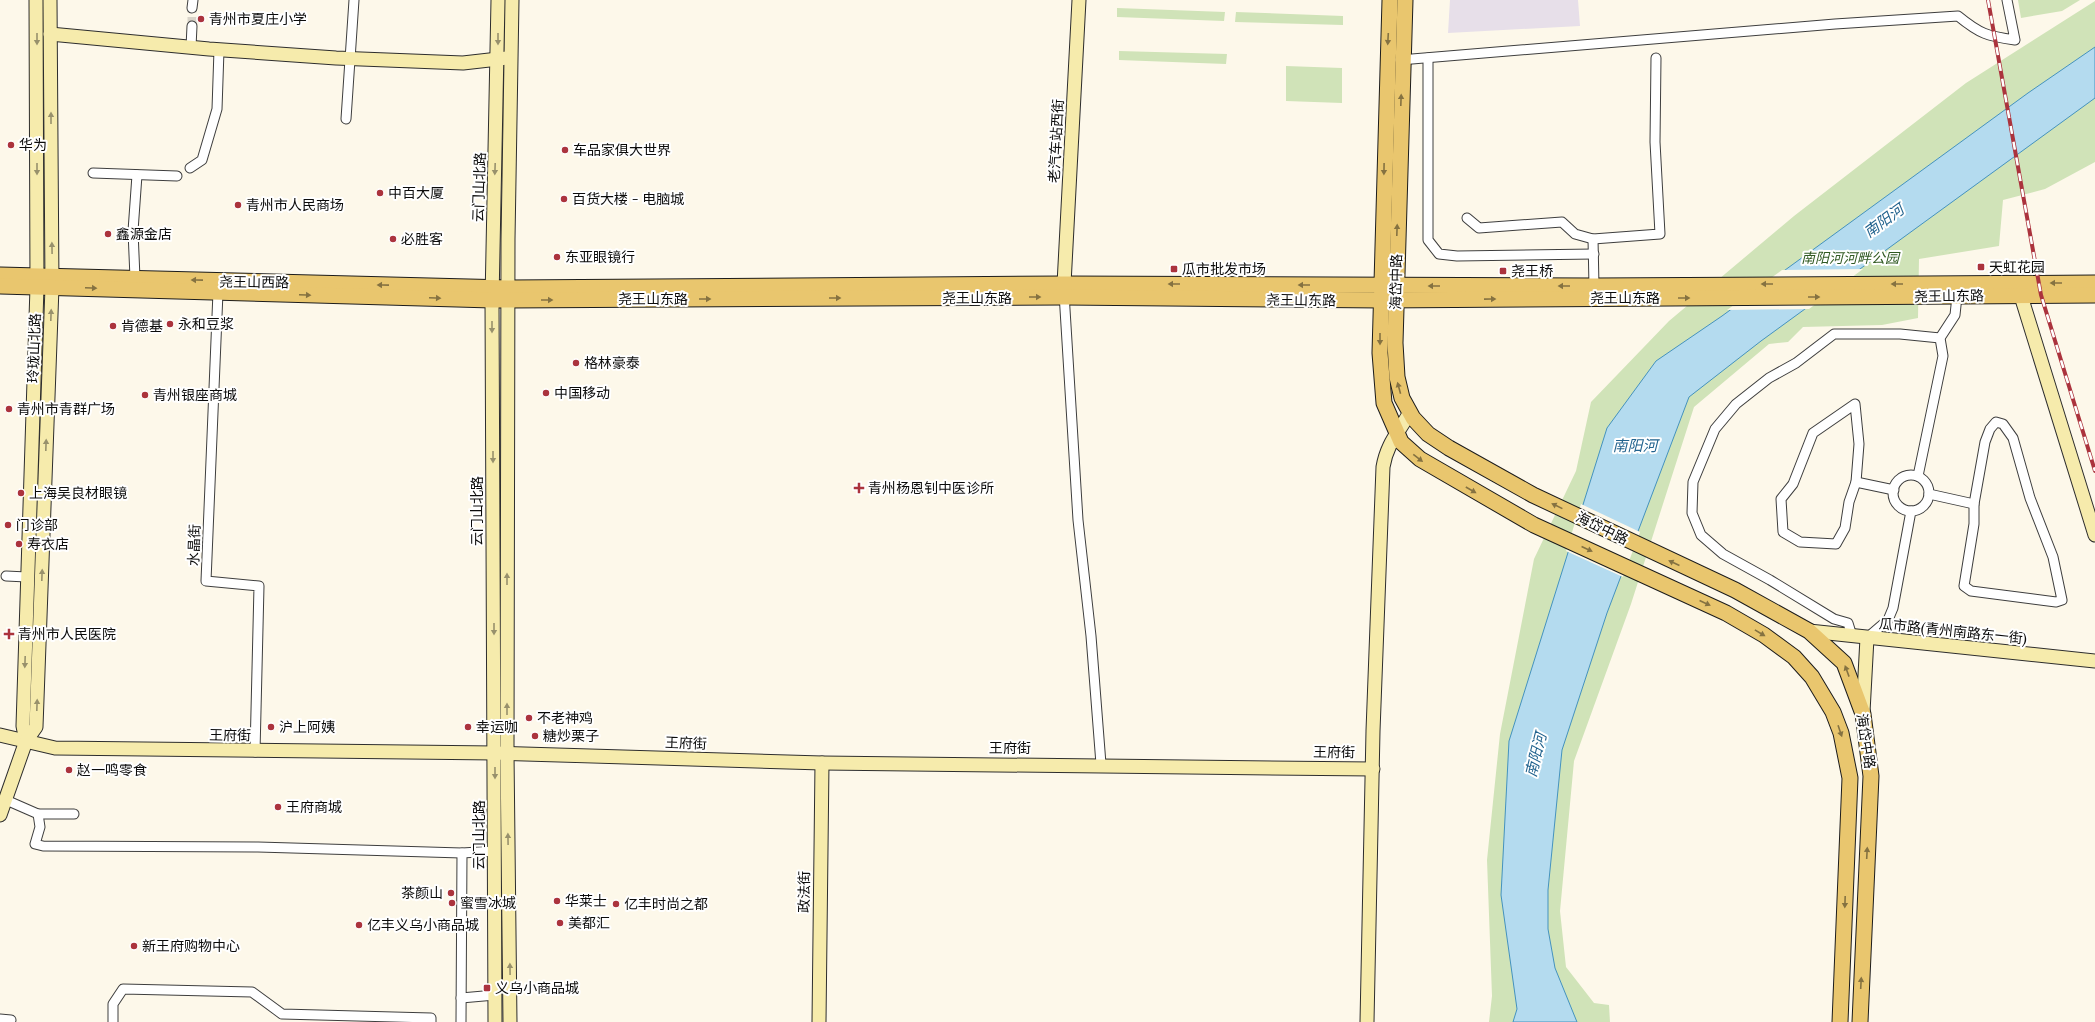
<svg xmlns="http://www.w3.org/2000/svg" width="2095" height="1022" font-family="Lora,'Noto Sans SC',serif">
<rect width="100%" height="100%" fill="#fdf8ea"/>
<!-- industrial -->
<path fill="#e7dfe9" d="M1450,0H1578L1580,26L1448,33Z"/>
<!-- green -->
<g fill="#d0e3b8">
<path d="M2018,0H2080L2062,11L2021,18Z"/>
<path d="M2095,1V162L2045,189L2003,200L1999,246L1919,259L1918,318L1882,325L1803,327L1788,342L1769,344L1694,407L1631,604L1574,761L1560,911L1566,967L1594,1003L1609,1005L1610,1022H1489L1492,996L1487,860L1500,734L1534,559L1576,471L1591,402L1669,321L1794,216L1966,83Z"/>
<path d="M1117,8L1225,12L1224,21L1117,17Z"/>
<path d="M1236,12L1343,16V25L1235,22Z"/>
<path d="M1119,51L1227,54L1226,64L1119,60Z"/>
<path d="M1286,66L1342,68V103L1286,101Z"/>
</g>
<!-- water -->
<path fill="#b4dbef" stroke="#4492be" d="M2095,47V98L1761,341L1689,397L1607,613L1562,750L1548,890V929L1555,968L1577,1022H1513L1517,1009L1501,895L1509,741L1607,428L1656,361L1722,316L2028,93Z"/>
<!-- pier -->
<g fill="#fdf8ea">
<path d="M1863,269L1809,309L1727,310L1782,270Z"/>
<path d="M1581,504L1640,532L1623,577L1566,551Z"/>
</g>
<g fill="none" stroke-linecap="round" stroke-linejoin="round">
<!-- street-tunnel -->
<path stroke="#d9d4c9" stroke-width="9" stroke-dasharray="9 4.5" stroke-linecap="butt" d="M192,26V8"/>
<!-- street casing -->
<g stroke="#3e3e3e" stroke-width="11">
<g id="street">
<path d="M192,8L193,0"/>
<path d="M191,47L192,26"/>
<path d="M1428,58V240L1439,254L1457,256L1594,254"/>
<path d="M1400,60L1835,24L1958,16C1980,34 1987,36 2015,40L2007,0"/>
<path d="M346,119L354,0"/>
<path d="M190,168L202,160L217,109L219,50"/>
<path d="M93,173L177,176"/>
<path d="M1467,218L1479,228L1562,222L1575,234L1593,239L1660,234L1655,142L1656,58"/>
<path d="M1593,239L1594,286"/>
<path d="M135,278L133,231L137,175"/>
<path d="M218,292L206,581L259,586L255,752"/>
<path d="M1064,293L1078,520L1091,636L1101,764"/>
<path d="M1855,404L1859,444L1856,482L1849,502L1845,528L1836,544L1800,542L1783,532L1781,499L1793,484L1813,433Z"/>
<path d="M1996,422L2003,424L2013,438L2030,498L2053,557L2062,600L2056,602L1971,591L1964,586L1974,524V504L1985,442L1990,429Z"/>
<circle cx="1911" cy="493" r="18"/>
<path d="M1918,476L1943,356L1940,338L1955,315L1957,296"/>
<path d="M1856,482L1894,490"/>
<path d="M1929,494L1974,504"/>
<path d="M6,576L27,577"/>
<path d="M1852,636L1848,623L1834,619L1770,580L1723,554L1701,535L1692,513L1693,482L1715,429L1736,404L1769,378L1796,363L1834,334H1900L1940,338"/>
<path d="M1867,638L1888,620L1893,608L1911,511"/>
<path d="M6,800L38,814L40,827L35,844L43,846L258,847L462,853L495,851"/>
<path d="M38,814H74"/>
<path d="M461,998L495,995"/>
<path d="M0,1019L11,1020"/>
<path d="M113,1022V1004L123,989L252,992L282,1014L431,1018V1022"/>
<path d="M461,1022L462,853"/>
</g>
</g>
<!-- secondary casing -->
<g stroke="#2d2d2d" stroke-width="15">
<g id="secondary">
<path d="M50,34L209,49L336,58L463,63L507,58"/>
<path d="M1064,284L1079,0"/>
<path d="M2021,296L2095,535"/>
<path d="M1809,631L2095,661"/>
<path d="M1863,712L1867,638"/>
<path d="M0,735L55,748L495,753L822,763L1373,769"/>
<path d="M26,741L23,726L37,287L36,0"/>
<path d="M0,815L26,741L36,727L52,287L50,0"/>
<path d="M495,1022L492,300L498,0"/>
<path d="M510,1022L507,753L508,239L512,0"/>
<path d="M819,1022L822,763"/>
<path d="M1367,1022L1373,731L1383,467C1387,443 1399,432 1410,412"/>
</g>
</g>
<!-- primary casing -->
<g stroke="#1c1c1c" stroke-width="17">
<g id="primary">
<path d="M1390,0L1380,353L1384,403L1401,442L1420,459L1534,525L1726,613L1764,635L1794,657L1812,677L1833,712L1841,733L1850,778L1840,1022"/>
<path d="M1405,0L1395,343L1397,377L1402,398L1413,418L1428,434L1449,448L1533,495L1735,590L1809,631L1844,663L1863,714L1871,776L1860,1022"/>
<path d="M0,275L508,288L1064,284L1594,286L2095,283"/>
<path d="M0,286L492,300L1064,297L1381,300L2095,295"/>
</g>
</g>
<!-- street -->
<use href="#street" stroke="#fff" stroke-width="9"/>
<!-- secondary -->
<use href="#secondary" stroke="#f6ebac" stroke-width="13"/>
<!-- primary -->
<use href="#primary" stroke="#e9c66e" stroke-width="15"/>
<!-- rail casing -->
<g stroke="#ab333d" stroke-width="4">
<path id="rail" d="M1988,0L2041,295L2095,471"/>
</g>
<!-- rail -->
<use href="#rail" stroke="#fff" stroke-width="2.5" stroke-dasharray="8" stroke-linecap="butt"/>
</g>
<!-- one-way arrows -->
<defs><path id="oneway-solid" d="M-6-.8H1V-3.2L6.5 0L1 3.2V.8H-6Z"/></defs>
<g fill="#98916c">
<use href="#oneway-solid" transform="translate(37 39) rotate(90)"/>
<use href="#oneway-solid" transform="translate(498 39) rotate(90)"/>
<use href="#oneway-solid" transform="translate(51 118) rotate(-90)"/>
<use href="#oneway-solid" transform="translate(37 169) rotate(90)"/>
<use href="#oneway-solid" transform="translate(495 169) rotate(92)"/>
<use href="#oneway-solid" transform="translate(52 248) rotate(-91)"/>
<use href="#oneway-solid" transform="translate(51 315) rotate(-88)"/>
<use href="#oneway-solid" transform="translate(492 327) rotate(90)"/>
<use href="#oneway-solid" transform="translate(46 445) rotate(-88)"/>
<use href="#oneway-solid" transform="translate(493 457) rotate(90)"/>
<use href="#oneway-solid" transform="translate(42 575) rotate(-88)"/>
<use href="#oneway-solid" transform="translate(507 579) rotate(-90)"/>
<use href="#oneway-solid" transform="translate(494 629) rotate(90)"/>
<use href="#oneway-solid" transform="translate(25 662) rotate(92)"/>
<use href="#oneway-solid" transform="translate(37 705) rotate(-88)"/>
<use href="#oneway-solid" transform="translate(507 709) rotate(-90)"/>
<use href="#oneway-solid" transform="translate(495 773) rotate(90)"/>
<use href="#oneway-solid" transform="translate(508 839) rotate(-91)"/>
<use href="#oneway-solid" transform="translate(510 969) rotate(-91)"/>
</g>
<g fill="#857241">
<use href="#oneway-solid" transform="translate(1388 39) rotate(93)"/>
<use href="#oneway-solid" transform="translate(1401 100) rotate(-88)"/>
<use href="#oneway-solid" transform="translate(1384 169) rotate(91)"/>
<use href="#oneway-solid" transform="translate(1397 230) rotate(-88)"/>
<use href="#oneway-solid" transform="translate(197 280) rotate(-179)"/>
<use href="#oneway-solid" transform="translate(2056 283) rotate(-180)"/>
<use href="#oneway-solid" transform="translate(1174 284) rotate(-180)"/>
<use href="#oneway-solid" transform="translate(1767 284) rotate(180)"/>
<use href="#oneway-solid" transform="translate(1897 284) rotate(180)"/>
<use href="#oneway-solid" transform="translate(383 285) rotate(-179)"/>
<use href="#oneway-solid" transform="translate(1304 285) rotate(-180)"/>
<use href="#oneway-solid" transform="translate(1434 286) rotate(180)"/>
<use href="#oneway-solid" transform="translate(1564 286) rotate(180)"/>
<use href="#oneway-solid" transform="translate(91 288) rotate(2)"/>
<use href="#oneway-solid" transform="translate(305 295) rotate(2)"/>
<use href="#oneway-solid" transform="translate(1035 297)"/>
<use href="#oneway-solid" transform="translate(1814 297)"/>
<use href="#oneway-solid" transform="translate(435 298) rotate(2)"/>
<use href="#oneway-solid" transform="translate(835 298)"/>
<use href="#oneway-solid" transform="translate(1684 298)"/>
<use href="#oneway-solid" transform="translate(705 299)"/>
<use href="#oneway-solid" transform="translate(1490 299) rotate(-1)"/>
<use href="#oneway-solid" transform="translate(547 300)"/>
<use href="#oneway-solid" transform="translate(1380 339) rotate(90)"/>
<use href="#oneway-solid" transform="translate(1399 388) rotate(-105)"/>
<use href="#oneway-solid" transform="translate(1418 458) rotate(38)"/>
<use href="#oneway-solid" transform="translate(1471 490) rotate(30)"/>
<use href="#oneway-solid" transform="translate(1557 506) rotate(-154)"/>
<use href="#oneway-solid" transform="translate(1587 549) rotate(25)"/>
<use href="#oneway-solid" transform="translate(1674 563) rotate(-155)"/>
<use href="#oneway-solid" transform="translate(1705 603) rotate(25)"/>
<use href="#oneway-solid" transform="translate(1760 633) rotate(31)"/>
<use href="#oneway-solid" transform="translate(1847 671) rotate(-110)"/>
<use href="#oneway-solid" transform="translate(1840 731) rotate(71)"/>
<use href="#oneway-solid" transform="translate(1867 853) rotate(-87)"/>
<use href="#oneway-solid" transform="translate(1845 902) rotate(92)"/>
<use href="#oneway-solid" transform="translate(1861 983) rotate(-87)"/>
</g>
<!-- markers -->
<g fill="#ab333d" stroke="#fff" stroke-width="1.5">
<circle cx="201" cy="19" r="4"/>
<circle cx="11" cy="145" r="4"/>
<circle cx="565" cy="150" r="4"/>
<circle cx="380" cy="193" r="4"/>
<circle cx="564" cy="199" r="4"/>
<circle cx="238" cy="205" r="4"/>
<circle cx="108" cy="234" r="4"/>
<circle cx="393" cy="239" r="4"/>
<circle cx="557" cy="257" r="4"/>
<rect x="1977" y="263" width="8" height="8" rx="2"/>
<rect x="1170" y="265" width="8" height="8" rx="2"/>
<rect x="1499" y="267" width="8" height="8" rx="2"/>
<circle cx="170" cy="324" r="4"/>
<circle cx="113" cy="326" r="4"/>
<circle cx="576" cy="363" r="4"/>
<circle cx="546" cy="393" r="4"/>
<circle cx="145" cy="395" r="4"/>
<circle cx="9" cy="409" r="4"/>
<path d="M857 482h4v4h4v4h-4v4h-4v-4h-4v-4h4z"/>
<circle cx="21" cy="493" r="4"/>
<circle cx="8" cy="525" r="4"/>
<circle cx="19" cy="544" r="4"/>
<path d="M7 628h4v4h4v4h-4v4h-4v-4h-4v-4h4z"/>
<circle cx="529" cy="718" r="4"/>
<circle cx="271" cy="727" r="4"/>
<circle cx="468" cy="727" r="4"/>
<circle cx="535" cy="736" r="4"/>
<circle cx="69" cy="770" r="4"/>
<circle cx="278" cy="807" r="4"/>
<circle cx="451" cy="893" r="4"/>
<circle cx="557" cy="901" r="4"/>
<circle cx="452" cy="903" r="4"/>
<circle cx="616" cy="904" r="4"/>
<circle cx="560" cy="923" r="4"/>
<circle cx="359" cy="925" r="4"/>
<circle cx="134" cy="946" r="4"/>
<rect x="483" y="984" width="8" height="8" rx="2"/>
</g>
<g text-anchor="middle" stroke-width="4" stroke-linejoin="round" paint-order="stroke">
<!-- poi labels -->
<g font-size="14" fill="#0b0b0b" stroke="#fff" text-anchor="start">
<text x="209" y="24">青州市夏庄小学</text>
<text x="19" y="150">华为</text>
<text x="573" y="155">车品家俱大世界</text>
<text x="388" y="198">中百大厦</text>
<text x="572" y="204">百货大楼 - 电脑城</text>
<text x="246" y="210">青州市人民商场</text>
<text x="116" y="239">鑫源金店</text>
<text x="401" y="244">必胜客</text>
<text x="565" y="262">东亚眼镜行</text>
<text x="1989" y="272">天虹花园</text>
<text x="1182" y="274">瓜市批发市场</text>
<text x="1511" y="276">尧王桥</text>
<text x="178" y="329">永和豆浆</text>
<text x="121" y="331">肯德基</text>
<text x="584" y="368">格林豪泰</text>
<text x="554" y="398">中国移动</text>
<text x="153" y="400">青州银座商城</text>
<text x="17" y="414">青州市青群广场</text>
<text x="868" y="493">青州杨恩钊中医诊所</text>
<text x="29" y="498">上海吴良材眼镜</text>
<text x="16" y="530">门诊部</text>
<text x="27" y="549">寿衣店</text>
<text x="18" y="639">青州市人民医院</text>
<text x="537" y="723">不老神鸡</text>
<text x="279" y="732">沪上阿姨</text>
<text x="476" y="732">幸运咖</text>
<text x="543" y="741">糖炒栗子</text>
<text x="77" y="775">赵一鸣零食</text>
<text x="286" y="812">王府商城</text>
<text x="443" y="898" text-anchor="end">茶颜山</text>
<text x="565" y="906">华莱士</text>
<text x="460" y="908">蜜雪冰城</text>
<text x="624" y="909">亿丰时尚之都</text>
<text x="568" y="928">美都汇</text>
<text x="367" y="930">亿丰义乌小商品城</text>
<text x="142" y="951">新王府购物中心</text>
<text x="495" y="993">义乌小商品城</text>
</g>
<!-- street labels -->
<g font-size="14" fill="#0b0b0b" stroke="#fff">
<text transform="translate(1056 141) rotate(-87)" y="5">老汽车站西街</text>
<text transform="translate(479 187) rotate(-88)" y="5">云门山北路</text>
<text transform="translate(254 282) rotate(1)" y="5">尧王山西路</text>
<text transform="translate(1396 282) rotate(-89)" y="5">海岱中路</text>
<text transform="translate(1949 296) rotate(-1)" y="5">尧王山东路</text>
<text x="977" y="303">尧王山东路</text>
<text x="1625" y="303">尧王山东路</text>
<text x="653" y="304">尧王山东路</text>
<text transform="translate(1301 300) rotate(1)" y="5">尧王山东路</text>
<text transform="translate(34 348) rotate(-88)" y="5">玲珑山北路</text>
<text transform="translate(477 511) rotate(-90)" y="5">云门山北路</text>
<text transform="translate(1602 528) rotate(26)" y="5">海岱中路</text>
<text transform="translate(194 545) rotate(-88)" y="5">水晶街</text>
<text transform="translate(1953 631) rotate(6)" y="5">瓜市路(青州南路东一街)</text>
<text transform="translate(230 735) rotate(1)" y="5">王府街</text>
<text transform="translate(1866 741) rotate(81)" y="5">海岱中路</text>
<text transform="translate(686 743) rotate(2)" y="5">王府街</text>
<text x="1010" y="753">王府街</text>
<text transform="translate(1334 752) rotate(1)" y="5">王府街</text>
<text transform="translate(479 835) rotate(-90)" y="5">云门山北路</text>
<text transform="translate(804 892) rotate(-89)" y="5">政法街</text>
</g>
<!-- park labels -->
<g font-size="14" font-style="italic" fill="#315a23" stroke="#fff">
<text x="1850" y="263">南阳河河畔公园</text>
</g>
<!-- water labels -->
<g font-size="15" font-style="italic" fill="#22638e" stroke="#fff">
<text transform="translate(1884 221) rotate(-36)" y="5">南阳河</text>
<text x="1635" y="451">南阳河</text>
<text transform="translate(1536 755) rotate(-76)" y="5">南阳河</text>
</g>
</g>
</svg>
